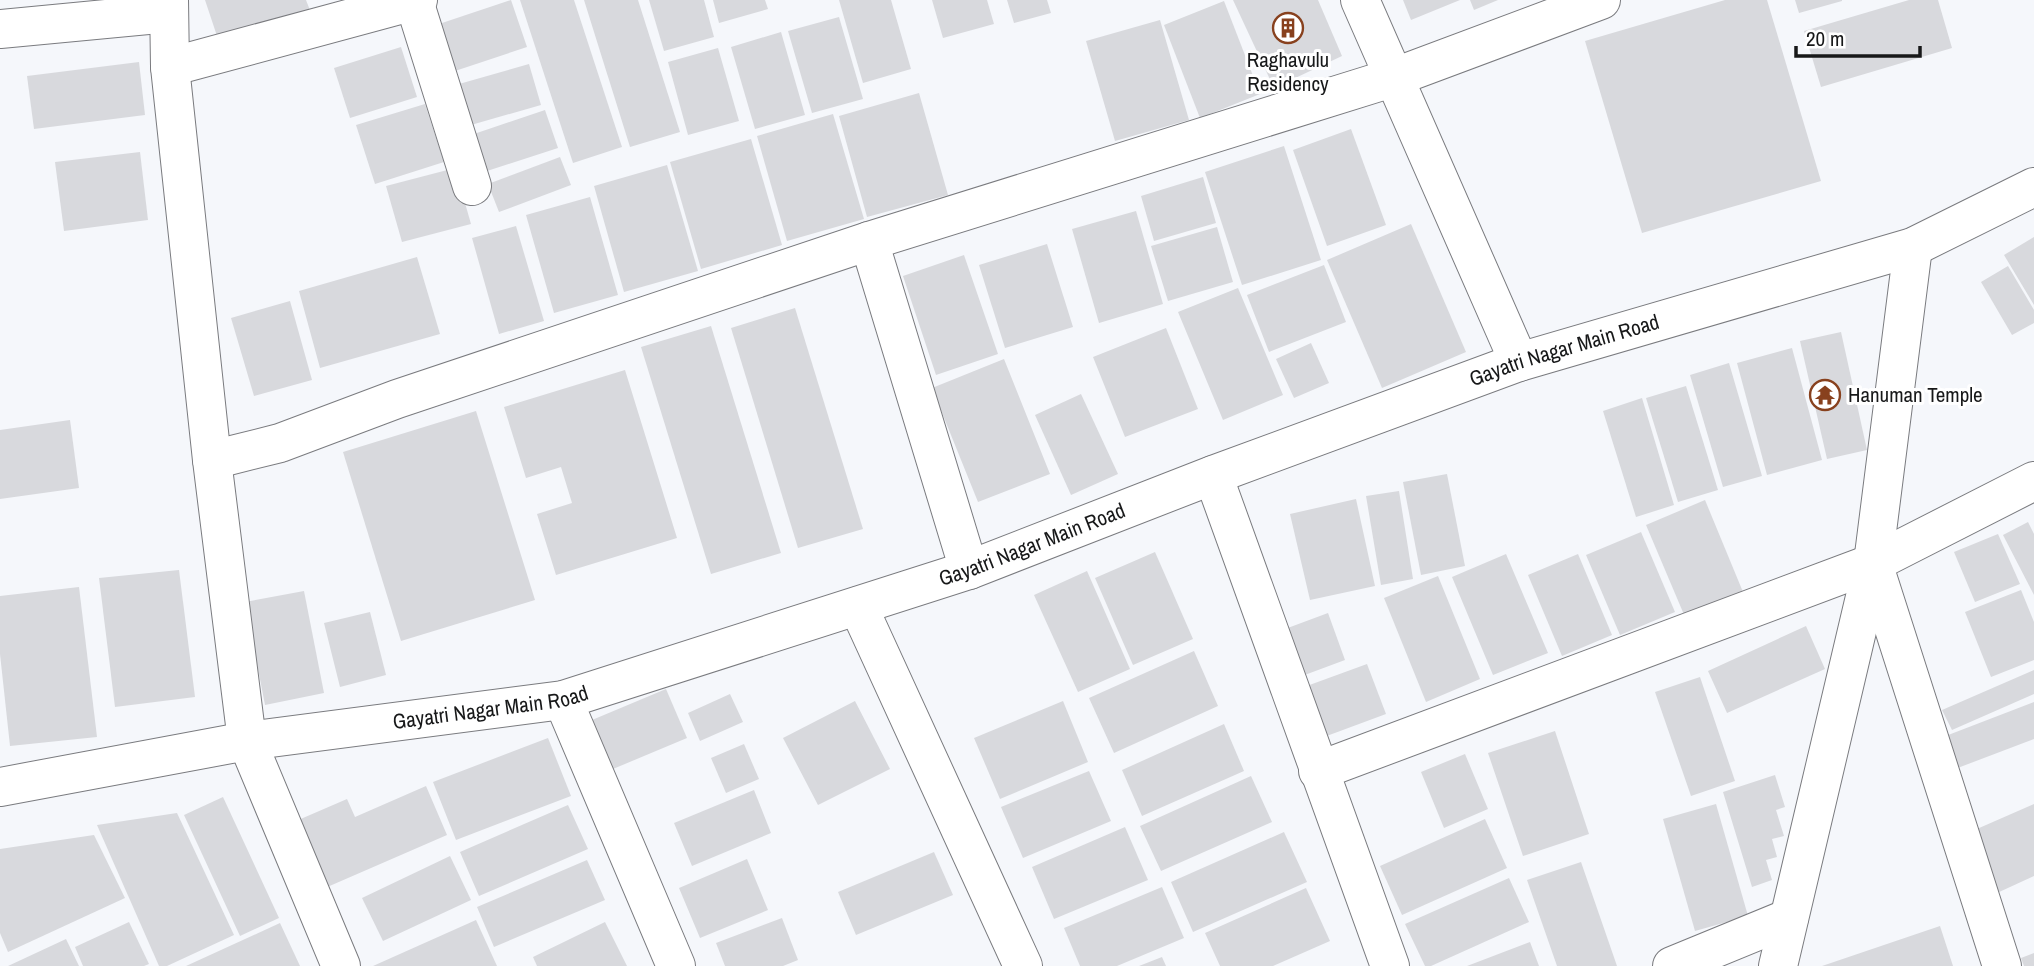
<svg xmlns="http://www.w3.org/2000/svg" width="2034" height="966" font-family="'Archivo Narrow',sans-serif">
<rect width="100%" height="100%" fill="#f5f7fb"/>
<!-- building -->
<g fill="#d8d9dd">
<path d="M205,0H306L311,13L219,42Z"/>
<path d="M511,0L527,47L455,71L439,24Z"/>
<path d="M520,0H574L622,147L573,163Z"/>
<path d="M584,0H638L680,132L630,147Z"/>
<path d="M649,0H704L714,37L664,51Z"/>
<path d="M713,0H765L768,9L719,23Z"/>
<path d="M839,0H891L911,69L863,83Z"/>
<path d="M932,0H987L994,24L943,38Z"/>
<path d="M1007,0H1047L1051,13L1014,23Z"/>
<path d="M1233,0H1318L1342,56L1274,88Z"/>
<path d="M1403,0H1460L1411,20Z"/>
<path d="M1470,0H1498L1474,10Z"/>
<path d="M1725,0H1767L1821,181L1642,233L1585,41Z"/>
<path d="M1795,0H1842V1L1799,13Z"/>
<path d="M1909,0H1938L1952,48L1821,87L1804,31Z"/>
<path d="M1224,1L1260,94L1200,118L1164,25Z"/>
<path d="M839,17L863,99L812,113L788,31Z"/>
<path d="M1160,20L1189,120L1115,141L1086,41Z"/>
<path d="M781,32L805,115L755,129L731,47Z"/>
<path d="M401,47L417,97L350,118L334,68Z"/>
<path d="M718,48L739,121L688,135L668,62Z"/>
<path d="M139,62L145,115L34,129L27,76Z"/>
<path d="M529,64L541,105L471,125L459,84Z"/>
<path d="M919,93L948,195L867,217L839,116Z"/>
<path d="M425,104L444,162L375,184L356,125Z"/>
<path d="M545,110L558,148L484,172L471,135Z"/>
<path d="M833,114L864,219L787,241L757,136Z"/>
<path d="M1351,129L1386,225L1327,246L1293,150Z"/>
<path d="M751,139L782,245L701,269L670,162Z"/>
<path d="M1284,146L1321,260L1242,285L1205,172Z"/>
<path d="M140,152L148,220L64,231L55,162Z"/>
<path d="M560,157L571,185L499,212L488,184Z"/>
<path d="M667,165L698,271L624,292L594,186Z"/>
<path d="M455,168L471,224L402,242L386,186Z"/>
<path d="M1203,177L1216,223L1154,241L1141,196Z"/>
<path d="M590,197L618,295L554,313L526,215Z"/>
<path d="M1136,211L1163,304L1099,323L1072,229Z"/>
<path d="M1411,224L1466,352L1382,388L1327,260Z"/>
<path d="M516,226L544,321L499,334L472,238Z"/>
<path d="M1217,227L1233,282L1168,301L1151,246Z"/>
<path d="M2034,237V305L2004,255Z"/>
<path d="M1047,244L1073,327L1005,348L979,265Z"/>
<path d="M964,255L998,354L936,375L903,276Z"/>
<path d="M417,257L440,334L320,368L299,291Z"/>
<path d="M1324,265L1346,322L1269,352L1247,295Z"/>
<path d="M2008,266L2034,310V323L2012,335L1981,282Z"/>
<path d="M1238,288L1283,395L1223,420L1178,312Z"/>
<path d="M290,301L312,380L254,396L231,318Z"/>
<path d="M795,308L863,529L798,548L731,328Z"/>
<path d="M711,326L781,553L711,574L641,347Z"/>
<path d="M1166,328L1198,409L1125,437L1093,357Z"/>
<path d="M1841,332L1867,450L1827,459L1800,341Z"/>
<path d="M1311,343L1329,383L1294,398L1276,359Z"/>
<path d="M1792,348L1822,460L1767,475L1737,363Z"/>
<path d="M1004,359L1050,474L978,502L932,388Z"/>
<path d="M1729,363L1762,476L1723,487L1690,375Z"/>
<path d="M625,370L677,538L556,575L537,514L572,503L561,467L526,478L504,407Z"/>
<path d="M1686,386L1718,490L1678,502L1646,398Z"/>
<path d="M1081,394L1118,474L1071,495L1035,415Z"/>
<path d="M1642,398L1674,505L1636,517L1603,411Z"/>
<path d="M476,411L535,600L401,641L343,452Z"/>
<path d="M70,420L79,488L0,499V430Z"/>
<path d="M1447,474L1465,566L1421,575L1403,482Z"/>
<path d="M1399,491L1413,579L1381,585L1366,496Z"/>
<path d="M1356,499L1375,586L1310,600L1290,514Z"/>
<path d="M1705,500L1743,592L1685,617L1646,525Z"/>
<path d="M2028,522L2034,534V595L2003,535Z"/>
<path d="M1641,532L1675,612L1620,635L1586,555Z"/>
<path d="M1998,534L2020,584L1975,602L1954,552Z"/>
<path d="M1155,552L1193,639L1133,665L1095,578Z"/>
<path d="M1506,554L1548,653L1493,675L1452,577Z"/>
<path d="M1578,554L1612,635L1562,656L1528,575Z"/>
<path d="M179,570L195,697L115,707L99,578Z"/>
<path d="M1087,571L1130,669L1078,692L1034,595Z"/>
<path d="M1438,576L1480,679L1426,702L1384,598Z"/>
<path d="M79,587L97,737L10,746L0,654V596Z"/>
<path d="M2021,590L2034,622V660L1991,677L1965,612Z"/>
<path d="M304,591L324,693L265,705L245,602Z"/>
<path d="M370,612L386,675L340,687L324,623Z"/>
<path d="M1328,613L1345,660L1302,676L1285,629Z"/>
<path d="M1806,626L1825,669L1727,713L1708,671Z"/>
<path d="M1194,651L1218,706L1114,753L1089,698Z"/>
<path d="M1367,664L1386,714L1324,737L1304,687Z"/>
<path d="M2034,670V694L1952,730L1942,710Z"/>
<path d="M1700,677L1735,781L1691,796L1655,692Z"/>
<path d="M666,689L687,738L613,769L592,720Z"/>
<path d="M730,694L743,722L700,741L688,713Z"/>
<path d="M855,701L890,769L818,805L783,738Z"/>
<path d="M1063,701L1088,762L1000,799L974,738Z"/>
<path d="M2034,702V739L1955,769L1943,737Z"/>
<path d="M1224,724L1244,771L1142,816L1122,770Z"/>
<path d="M1555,731L1589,834L1523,856L1488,753Z"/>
<path d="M548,738L571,796L456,840L433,782Z"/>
<path d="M744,744L759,779L726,793L711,758Z"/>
<path d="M1465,754L1488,809L1444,828L1421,772Z"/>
<path d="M1089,771L1111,821L1023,858L1001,807Z"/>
<path d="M1775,775L1785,807L1776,810L1784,836L1772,839L1777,857L1766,860L1772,880L1752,887L1723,792Z"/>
<path d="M1251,776L1272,822L1161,871L1140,826Z"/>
<path d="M426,786L447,835L325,888L296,821L347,799L355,817Z"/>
<path d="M754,790L771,833L692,866L674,823Z"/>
<path d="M223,797L279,918L240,936L184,815Z"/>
<path d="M1716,804L1748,916L1695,931L1663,819Z"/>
<path d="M2034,804V876L1997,893L1970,832Z"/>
<path d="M568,805L588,849L479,896L460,852Z"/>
<path d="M177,813L234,935L167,966H159L97,825Z"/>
<path d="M1485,819L1507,868L1402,915L1380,866Z"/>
<path d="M1125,827L1148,880L1054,919L1032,867Z"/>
<path d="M1284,832L1307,882L1193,932L1171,882Z"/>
<path d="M94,835L125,898L8,952L0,933V849Z"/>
<path d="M934,852L953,895L856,935L838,892Z"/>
<path d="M450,856L471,900L383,941L362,898Z"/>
<path d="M747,859L768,910L700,938L679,888Z"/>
<path d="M587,860L605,900L494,947L477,907Z"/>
<path d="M1581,862L1617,966H1557L1527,880Z"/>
<path d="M1509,878L1529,922L1431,966H1425L1405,924Z"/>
<path d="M1162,887L1184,938L1117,966H1080L1064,928Z"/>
<path d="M1306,888L1330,941L1273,966H1220L1205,933Z"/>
<path d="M782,918L798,960L783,966H725L716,943Z"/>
<path d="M476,920L497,966H373Z"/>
<path d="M129,922L149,964L144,966H83L75,947Z"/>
<path d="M605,922L627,966H537L533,957Z"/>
<path d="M280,923L300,966H186Z"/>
<path d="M1940,926L1953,966H1822Z"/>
<path d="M66,939L79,966H8Z"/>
<path d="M1530,942L1539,966H1467Z"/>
<path d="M2034,953V966H2024L2021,958Z"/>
<path d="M1162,957L1166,966H1139Z"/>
</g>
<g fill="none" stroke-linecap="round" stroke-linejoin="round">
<!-- street casing -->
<g stroke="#7a7b7f" stroke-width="40">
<g id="street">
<path d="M169,0L170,67L212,460L247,741L341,966"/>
<path d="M1360,0L1519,362"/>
<path d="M414,1L472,186"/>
<path d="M0,29L169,13"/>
<path d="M170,67L418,0"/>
<path d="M869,241L969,570"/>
<path d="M212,460L280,443L397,399L869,241L1395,77L1601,0"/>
<path d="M1213,475L1390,966"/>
<path d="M1873,563L2002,966"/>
<path d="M858,606L1023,966"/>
<path d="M563,700L676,966"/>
<path d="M1318,771L1873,563L2034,481"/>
<path d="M1672,966L1789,918"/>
</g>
</g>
<!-- secondary casing -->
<g stroke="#7a7b7f" stroke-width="40">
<g id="secondary">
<path id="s1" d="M0,787L247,741L563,700L969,570L1213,475L1519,362L1913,247L2034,187"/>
<path d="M1778,966L1873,563L1913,247"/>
</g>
</g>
<!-- street -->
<use href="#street" stroke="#fff" stroke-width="38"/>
<!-- secondary -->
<use href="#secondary" stroke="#fff" stroke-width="38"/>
</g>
<!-- icons -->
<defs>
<g id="building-ring" transform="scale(1.575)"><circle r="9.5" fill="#fff" stroke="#88411e" stroke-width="1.5"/><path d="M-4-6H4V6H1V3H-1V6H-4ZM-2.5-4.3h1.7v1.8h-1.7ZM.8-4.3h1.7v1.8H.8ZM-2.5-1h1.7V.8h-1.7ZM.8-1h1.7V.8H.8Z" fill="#88411e"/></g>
<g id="temple-ring" transform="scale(1.575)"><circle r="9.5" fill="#fff" stroke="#88411e" stroke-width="1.5"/><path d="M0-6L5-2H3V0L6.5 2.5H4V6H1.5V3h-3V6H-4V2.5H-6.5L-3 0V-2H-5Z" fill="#88411e"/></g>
</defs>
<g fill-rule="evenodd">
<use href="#building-ring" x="1288" y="28"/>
<use href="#temple-ring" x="1825" y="395"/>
</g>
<g text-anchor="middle" stroke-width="6" stroke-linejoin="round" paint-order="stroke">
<!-- poi labels -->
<g font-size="21" fill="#171819" stroke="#fff">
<text x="1288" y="67">Raghavulu<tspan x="1288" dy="24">Residency</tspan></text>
<text x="1848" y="402" text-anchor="start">Hanuman Temple</text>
</g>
<!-- street labels -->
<g font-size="21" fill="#171819" stroke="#fff">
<text dy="7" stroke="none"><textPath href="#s1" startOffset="1631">Gayatri Nagar Main Road</textPath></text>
<text dy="7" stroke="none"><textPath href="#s1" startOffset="1064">Gayatri Nagar Main Road</textPath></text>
<text dy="7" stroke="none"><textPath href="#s1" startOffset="497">Gayatri Nagar Main Road</textPath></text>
</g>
</g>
<!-- scale -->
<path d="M1796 46v10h124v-10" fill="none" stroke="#171819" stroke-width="3.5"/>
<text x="1806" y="46" font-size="21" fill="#171819" stroke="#ffffff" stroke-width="5" paint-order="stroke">20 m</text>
</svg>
